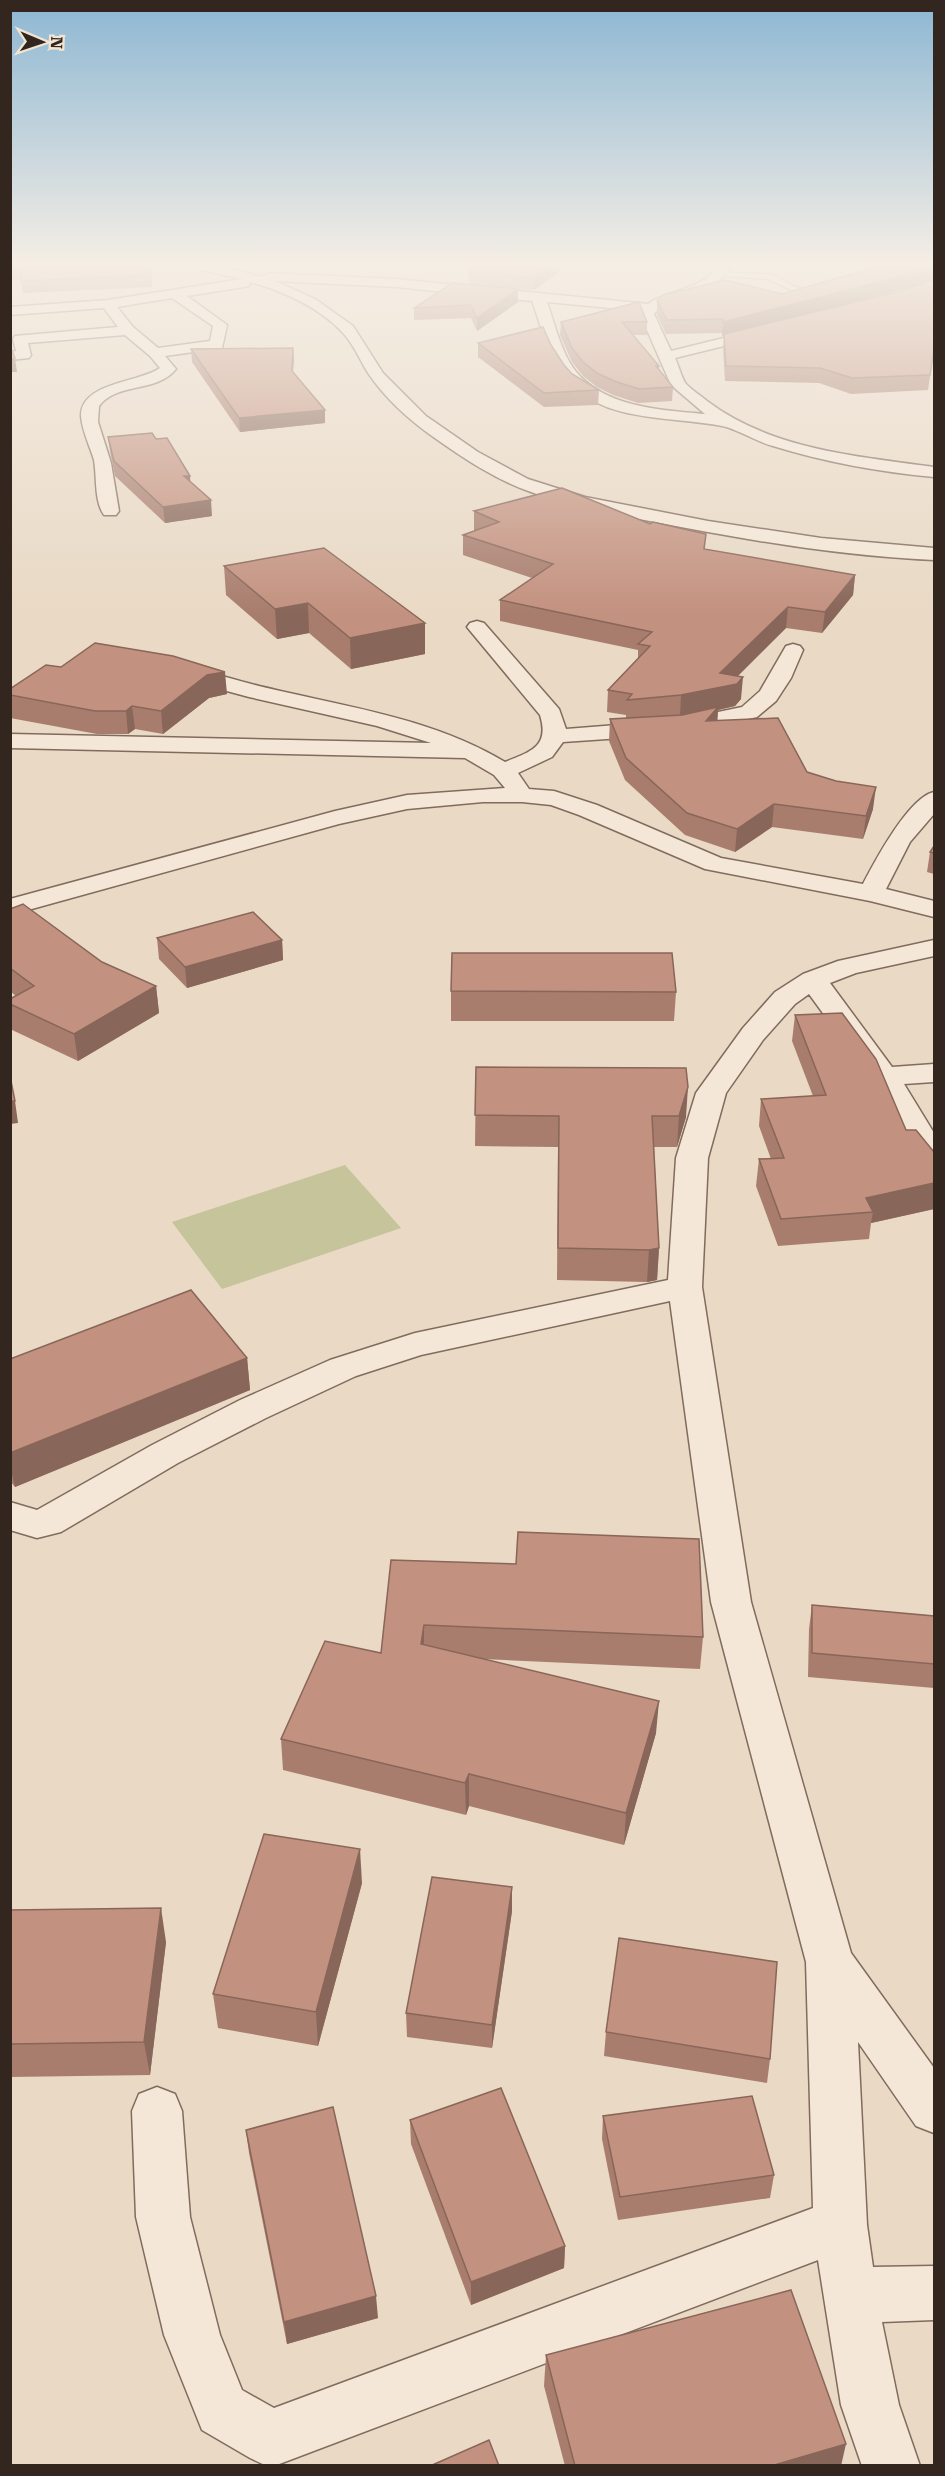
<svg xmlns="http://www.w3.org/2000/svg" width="945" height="2476" font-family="'Roboto Serif',serif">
<rect width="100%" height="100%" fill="#e9d9c5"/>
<!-- green -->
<path fill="#c5c49a" d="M345,1165L401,1228L222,1289L172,1222Z"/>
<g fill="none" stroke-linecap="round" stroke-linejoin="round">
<!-- lane casing -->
<g stroke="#816b5d" stroke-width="2">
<path id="lane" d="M717,272L767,274L779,277L793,286L819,291L815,293L791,290L767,279L720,276H717Z"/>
</g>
<!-- street casing -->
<g stroke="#816b5d" stroke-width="3">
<g id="street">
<path d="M199,267H225L262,277L269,273L396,279L648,304C664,291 710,287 715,267H728L729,270C708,298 674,289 654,314L671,351L768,327L775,331L773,334L675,358C679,366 681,377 686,384C692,390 701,396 707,401C772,450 857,456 934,467V477C880,472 825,462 773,446C757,442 735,428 722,426C672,416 614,423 573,387C549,365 543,330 532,301L396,287L275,281L315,299L353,326L383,373L426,416L478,452L528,479L585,497L708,521L821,538L934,548V560C841,556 747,540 655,522C614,514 571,507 531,492C496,480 463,458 432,436C408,419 385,398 368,373C360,360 354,345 344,334C321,308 283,291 250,282L249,286L244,287L187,296L227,325L222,348L165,356L176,369C157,393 117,382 99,406L98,422L111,463L119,511L116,515H104C94,501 97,477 94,460C90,446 82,431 81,416C81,382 139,383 160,368L150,356L125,335L28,343L31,355L29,358L10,360V352L16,351L13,339L15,336L118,327L104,308L10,315V307L108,300L242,279L200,270ZM172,298L213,326L210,341L158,348L133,327L117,307ZM547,302L642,311L640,314L671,385L705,414C660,410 596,407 570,363C559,344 554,322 547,302Z"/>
<path d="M477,621L484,623L559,709L566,729L680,720L742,707L760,691L786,646L793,644L800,646L803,650L791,678L776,701L757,717L680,734L563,742L552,757L518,773L529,789L554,791L597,805L721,858L863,884C875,861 909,797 934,792V814L910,842L886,889L934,901V917L870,901L705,869L579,815L551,805L522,802H483L407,809L339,824L10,915V899L335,811L407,795L505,788L494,775L465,758L10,748V734L431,743L377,726L249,697L175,677L172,672L175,667L183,666C214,673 244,683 276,690C354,708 435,720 505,762C530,752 550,747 540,715L467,627L470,623Z"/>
<path d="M934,940V956L856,973L830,983L892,1067L934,1064V1082L904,1084L934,1133V1166L923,1164L870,1078L809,994L795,1004L763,1040L726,1093L708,1158L702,1287L751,1602L851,1953L934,2068V2133L916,2126L858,2042L867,2225L873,2267L934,2266V2320L882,2322L899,2405L920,2466H862L841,2405L818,2260L274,2466H267L250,2458L202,2430L164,2335L136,2217L132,2111L139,2094L157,2087L175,2094L182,2111L190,2217L220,2335L242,2390L274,2408L813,2208L806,1962L711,1602L670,1301L421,1355L356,1376L266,1418L178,1463L61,1532L37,1538L10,1530V1502L37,1510L152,1445L240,1400L330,1360L415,1333L668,1280L676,1158L696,1093L743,1028L775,992L803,974L838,961Z"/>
</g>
</g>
<!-- lane -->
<use href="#lane" fill="#f4e7d7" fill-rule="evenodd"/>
<!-- street -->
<use href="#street" fill="#f4e7d7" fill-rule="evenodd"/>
</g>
<!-- wall -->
<g fill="#a87d6d" fill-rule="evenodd">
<path d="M10,267L151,270L152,282V287L23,293L21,280H10Z"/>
<path d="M475,267H560L559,272L534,290L469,284V272Z"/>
<path d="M934,267V352L928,390L851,394L819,383L725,381L723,349L724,336H722V333L666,334L657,315V301L782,294ZM919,285L901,291L817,312Z"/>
<path d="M518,302L477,331L471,318L414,320V308Z"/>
<path d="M561,322H647V335H633L659,366V369L673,387L672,401L638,403L613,395L597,387L583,376L572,362L560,335Z"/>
<path d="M478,343L564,365L572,374L599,390L598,405L544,407L478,357Z"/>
<path d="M293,348V372L325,410V423L240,432L192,362L191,349Z"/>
<path d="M108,437L156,439L190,482L212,516L165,523L115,476L110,451Z"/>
<path d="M474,511L855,575L853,595L822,633L786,628L737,676L741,699L735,706L718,710L717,721L873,809L863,839L772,827L735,852L685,835L625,780L609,741L610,719L626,718V715L607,712L608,690L638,659V650L500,621V600L532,578L463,555V535L475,531L474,530Z"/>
<path d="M224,566L425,654L351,669L309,633L277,639L226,595Z"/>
<path d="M934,651V671H933Z"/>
<path d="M10,689L227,694L209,698L163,734L135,729L128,734H97L10,718Z"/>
<path d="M934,846V874L927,872L930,852Z"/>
<path d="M10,909L102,962L156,986L159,1013L78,1061L10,1029V999L16,996L10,991Z"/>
<path d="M157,938L282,940L283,960L187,988L159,959Z"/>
<path d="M451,991L676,992L674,1021H451Z"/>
<path d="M795,1015L906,1130L934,1152V1209L871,1223L869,1239L778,1246L756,1186L759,1159H771L759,1126L761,1099L813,1096L792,1041Z"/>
<path d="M476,1067L686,1117L677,1147H654L659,1248L657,1280L647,1282L557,1280L558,1147L475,1146Z"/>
<path d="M247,1358L250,1390L15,1487L10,1481V1359Z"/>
<path d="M516,1564L703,1637L700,1669L483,1659L656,1733L624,1845L469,1806L466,1815L283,1770L281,1739L381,1653Z"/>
<path d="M812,1605L934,1616V1688L808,1677L809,1629Z"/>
<path d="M362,1883L318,2046L218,2028L213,1994Z"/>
<path d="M10,1910L166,1942L150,2075L10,2077Z"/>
<path d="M512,1911L492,2048L407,2037L406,2013Z"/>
<path d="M606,2032L770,2059L767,2083L604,2056Z"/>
<path d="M603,2116L774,2175L770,2198L618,2220L602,2139Z"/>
<path d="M410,2120L565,2246L564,2268L471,2305L411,2144Z"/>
<path d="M246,2130L378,2318L287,2344L249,2153Z"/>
<path d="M546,2355L841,2466H565L544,2386Z"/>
</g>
<!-- shaded-wall -->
<g fill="#886659">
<path d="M549,267H560L559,272L534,290V278Z"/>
<path d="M934,268V281L722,336L723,322Z"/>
<path d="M518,289V302L477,331V318Z"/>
<path d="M293,348L294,360L292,383V371Z"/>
<path d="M15,358L17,372H10V359Z"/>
<path d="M325,410V423L240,432L239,418Z"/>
<path d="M184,476H190L191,491Z"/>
<path d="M211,500L212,516L165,523L163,507Z"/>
<path d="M855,575L853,595L822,633L825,612Z"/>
<path d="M308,603L309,633L277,639L275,609Z"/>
<path d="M788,607L786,628L728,686L743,677L741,699L735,706L718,710L717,728L680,718L681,695L720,673Z"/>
<path d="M425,623V654L351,669L350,638Z"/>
<path d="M225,672L227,694L209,698L163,734L161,711L207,675Z"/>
<path d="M132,706L135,729L128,734L126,711Z"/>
<path d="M876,787L873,809L863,839L866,816Z"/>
<path d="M774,804L772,827L735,852L737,829Z"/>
<path d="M282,940L283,960L187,988L185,967Z"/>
<path d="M156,986L159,1013L78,1061L74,1034Z"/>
<path d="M688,1087L686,1117L677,1147L679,1116Z"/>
<path d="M10,1101H15L18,1123L10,1124Z"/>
<path d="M934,1183V1209L871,1223L873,1212L866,1198Z"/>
<path d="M659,1248L657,1280L647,1282L649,1250Z"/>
<path d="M247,1358L250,1390L15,1487L10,1466V1453Z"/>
<path d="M424,1625V1657L421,1644Z"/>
<path d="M659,1701L656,1733L624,1845L626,1813Z"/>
<path d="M469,1774V1806L466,1815L465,1783Z"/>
<path d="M360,1849L362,1883L318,2046L316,2012Z"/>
<path d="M512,1887V1911L492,2048V2025Z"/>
<path d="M161,1908L166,1942L150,2075L144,2042Z"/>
<path d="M565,2246L564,2268L471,2305V2282Z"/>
<path d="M376,2296L378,2318L287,2344L284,2322Z"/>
<path d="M846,2444L841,2466H771Z"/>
</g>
<!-- building -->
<g fill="#c3917f" stroke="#886659" stroke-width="1.5">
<path d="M10,267H142L151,270V275L21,281L22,268Z"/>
<path d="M475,267H549L534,278L469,272Z"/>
<path d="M877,267H934V268L723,322V319L667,320L657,301L663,295L725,280L782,294Z"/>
<path d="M934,280V349L930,375L852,378L820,368L726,366L724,334L901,291Z"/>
<path d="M452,283L518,289L477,318L471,305L414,308Z"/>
<path d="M639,302L647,322H622L659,366H656L673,387L639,389L614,381L597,373L583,362L572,348L561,322Z"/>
<path d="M543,327L551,345L564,365L572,374L599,390L544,393L478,343Z"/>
<path d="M10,348H11L15,358L10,359Z"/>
<path d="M293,348L292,371L325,410L239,418L191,349Z"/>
<path d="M152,433L156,439L167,438L190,476H184L211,500L163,507L114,461L108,437Z"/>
<path d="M562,488L650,524L653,522L706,534L704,549L855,575L825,612L788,607L720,673L743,677L737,684L681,695L627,700L632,694L608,690L650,646L638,644L652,632L500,600L553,564L463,535L499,522L474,511Z"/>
<path d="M324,548L425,623L350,638L308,603L275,609L224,566Z"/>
<path d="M95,643L173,656L225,672L207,675L161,711L132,706L126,711H95L10,695V689L46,665L61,667Z"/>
<path d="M718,707L706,721L778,718L807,772L836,781L876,787L866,816L774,804L737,829L687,813L626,758L610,719L682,715Z"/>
<path d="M934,846V853L930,852Z"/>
<path d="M23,904L102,962L156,986L74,1034L10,1004V999L34,986L10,968V909Z"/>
<path d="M253,912L282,940L185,967L157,938Z"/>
<path d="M452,953H672L676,992L451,991Z"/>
<path d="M842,1013L876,1059L906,1130H916L934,1152V1183L866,1198L873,1212L781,1219L759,1159L784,1158L761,1099L826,1095L795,1015Z"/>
<path d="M476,1067L686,1068L688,1087L679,1116H652L659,1248L649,1250L558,1248L559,1116L475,1115Z"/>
<path d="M10,1076L15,1101H10Z"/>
<path d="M191,1290L247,1358L10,1453V1359Z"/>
<path d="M518,1532L699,1539L703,1637L424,1625L421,1644L659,1701L626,1813L469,1774L465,1783L281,1739L325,1641L381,1653L391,1560L516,1564Z"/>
<path d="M812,1605L934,1616V1664L812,1653Z"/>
<path d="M264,1834L360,1849L316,2012L213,1994Z"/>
<path d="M432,1877L512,1887L492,2025L406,2013Z"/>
<path d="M161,1908L144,2042L10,2044V1910Z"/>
<path d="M619,1938L777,1962L770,2059L606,2032Z"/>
<path d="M501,2088L565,2246L471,2282L410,2120Z"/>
<path d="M752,2096L774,2175L620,2197L603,2116Z"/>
<path d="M333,2107L376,2296L284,2322L246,2130Z"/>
<path d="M791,2290L846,2444L771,2466H575L546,2355Z"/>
<path d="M489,2440L499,2466H430Z"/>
</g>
<!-- sky -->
<linearGradient id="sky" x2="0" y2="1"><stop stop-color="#8db7d3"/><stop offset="0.43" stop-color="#f5eee5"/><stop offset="1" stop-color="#f5eee5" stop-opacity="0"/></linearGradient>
<rect width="945" height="614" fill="url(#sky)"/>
<!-- border -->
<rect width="945" height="2476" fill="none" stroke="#33261f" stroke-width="24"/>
<!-- north arrow -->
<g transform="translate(42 42) rotate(92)" stroke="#f1e4d3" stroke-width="4.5" paint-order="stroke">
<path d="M0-4.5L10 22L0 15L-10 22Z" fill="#33261f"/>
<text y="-9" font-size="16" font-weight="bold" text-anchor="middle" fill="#33261f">N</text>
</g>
</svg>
